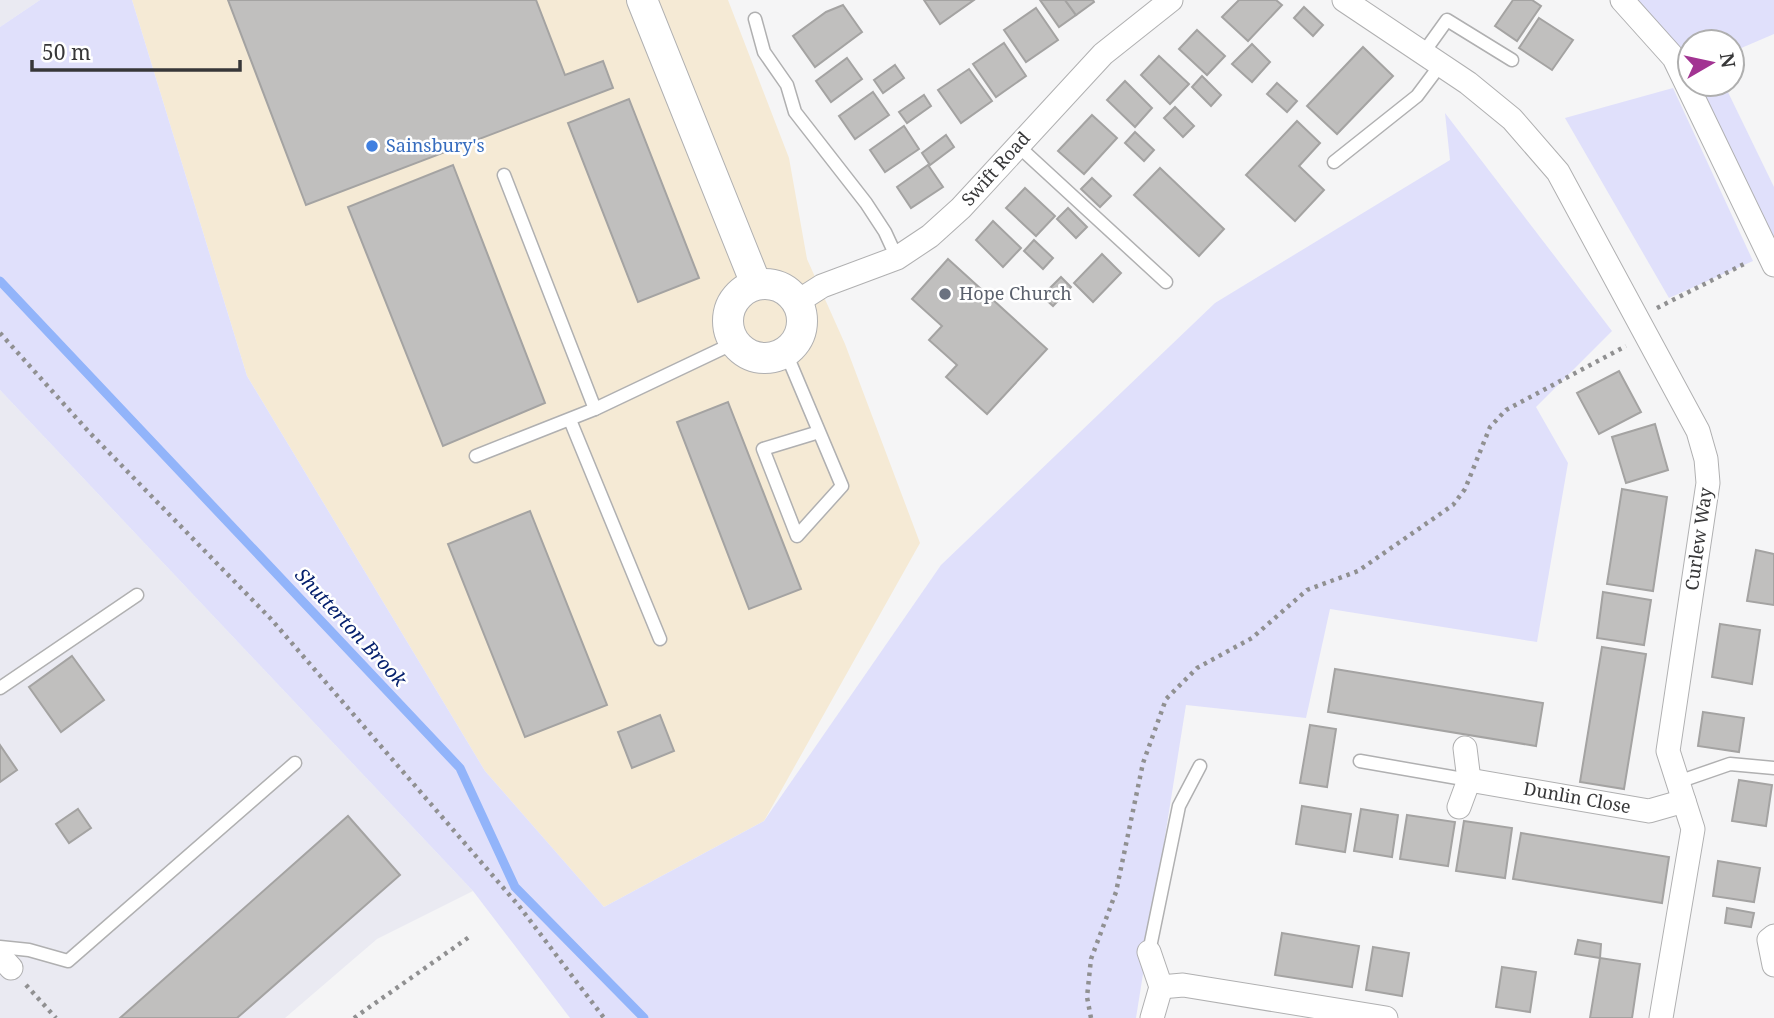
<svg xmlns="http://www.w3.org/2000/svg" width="1774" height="1018" font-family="'Noto Serif',serif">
<rect width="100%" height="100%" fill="#f5f5f6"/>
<!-- commercial -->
<path fill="#f5ead5" d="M132,0H728L789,158L807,259L845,344L920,543L764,821L604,907L485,771L247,376Z"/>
<!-- built -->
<g fill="#eaeaf2">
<path d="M0,0H40L0,27Z"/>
<path d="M0,390L473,891L377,939L285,1018H0Z"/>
</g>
<!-- green -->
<g fill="#e0e0fb">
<path d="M40,0H132L247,376L485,771L604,907L764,821L941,565L1215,303L1450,160L1445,113L1612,331L1536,407L1568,463L1537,642L1330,609L1306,718L1186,705L1136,1018H570L473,891L0,390V27Z"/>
<path d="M1637,0H1774V34L1732,52V42H1690V71Z"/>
<path d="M1699,84H1724L1774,187V239Z"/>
<path d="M1673,88L1753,261L1669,298L1565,118Z"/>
</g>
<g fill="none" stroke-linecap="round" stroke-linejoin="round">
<!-- stream -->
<path stroke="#92b4fa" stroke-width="9" d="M0,281L460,768L515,887L644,1018"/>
</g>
<!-- building -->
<g fill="#c0bfbe" stroke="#a4a3a2" stroke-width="2">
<path d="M228,0H536L565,75L603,61L613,88L306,205Z"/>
<path d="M924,0H974L940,24Z"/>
<path d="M1040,0H1065L1076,15L1059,27Z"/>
<path d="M1065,0H1093L1094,2L1076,15Z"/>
<path d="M1239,0H1276L1282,5L1248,41L1222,17Z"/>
<path d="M1513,0H1532L1541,6L1517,41L1495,26Z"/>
<path d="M843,5L862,32L815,67L793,36L826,12Z"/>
<path d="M1304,7L1323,25L1313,36L1294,18Z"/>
<path d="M1036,8L1058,40L1026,62L1004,30Z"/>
<path d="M1539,18L1573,40L1552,70L1519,48Z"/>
<path d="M1197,30L1225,56L1207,75L1179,49Z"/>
<path d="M1004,43L1026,76L996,97L973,64Z"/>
<path d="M1252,44L1270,62L1252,82L1232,64Z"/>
<path d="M1363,47L1393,76L1337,134L1307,106Z"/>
<path d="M1159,56L1189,84L1170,104L1141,75Z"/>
<path d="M847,58L862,79L831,102L816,81Z"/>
<path d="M895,65L904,78L883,93L874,80Z"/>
<path d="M969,69L992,101L961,123L938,90Z"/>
<path d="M1202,76L1221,95L1211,106L1192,87Z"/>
<path d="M1125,81L1152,108L1135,127L1107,100Z"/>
<path d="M1277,83L1297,101L1287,112L1267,94Z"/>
<path d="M873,92L889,115L855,139L839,116Z"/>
<path d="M924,95L931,106L907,123L899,112Z"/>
<path d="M629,99L699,278L638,302L568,123Z"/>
<path d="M1175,107L1194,126L1183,137L1164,118Z"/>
<path d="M1092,115L1117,138L1084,174L1058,151Z"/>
<path d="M1297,121L1320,143L1299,166L1324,190L1295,221L1246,175Z"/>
<path d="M904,126L919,149L885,172L870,150Z"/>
<path d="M1135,132L1154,150L1144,161L1125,143Z"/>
<path d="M946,135L954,147L930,165L922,153Z"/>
<path d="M453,165L545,403L443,446L348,207Z"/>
<path d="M928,165L943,187L911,208L897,187Z"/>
<path d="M1160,168L1224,229L1199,256L1134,195Z"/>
<path d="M1092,178L1111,196L1100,207L1081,189Z"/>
<path d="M1025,188L1055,216L1036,236L1006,208Z"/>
<path d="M1068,208L1087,227L1076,238L1057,219Z"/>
<path d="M993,221L1021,248L1003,267L976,240Z"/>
<path d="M1034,240L1053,258L1043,269L1024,251Z"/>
<path d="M1102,254L1121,273L1093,302L1074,283Z"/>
<path d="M948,259L1047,349L987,414L946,377L957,365L929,340L942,326L912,299Z"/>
<path d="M1061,277L1071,287L1053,306L1042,296Z"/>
<path d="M1619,371L1641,412L1599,434L1577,393Z"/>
<path d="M728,402L801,589L749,609L677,422Z"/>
<path d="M1655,424L1668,470L1626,483L1612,437Z"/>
<path d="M1622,489L1667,497L1653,591L1607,584Z"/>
<path d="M530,511L607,705L525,737L448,544Z"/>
<path d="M1756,550L1774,554V605L1747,601Z"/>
<path d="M1603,592L1651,600L1644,645L1597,638Z"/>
<path d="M1720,624L1760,630L1752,684L1712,677Z"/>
<path d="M1602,647L1646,654L1624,789L1580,782Z"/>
<path d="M72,656L104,700L61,732L29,687Z"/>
<path d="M1335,669L1543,703L1536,746L1328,712Z"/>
<path d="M1703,712L1744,718L1739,752L1698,746Z"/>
<path d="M660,715L674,751L632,768L618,732Z"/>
<path d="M1310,725L1336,729L1327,787L1300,783Z"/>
<path d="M0,745L17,770L0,782Z"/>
<path d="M1739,780L1772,785L1766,826L1732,821Z"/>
<path d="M1302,806L1351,814L1345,852L1296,844Z"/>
<path d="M78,809L91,828L69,843L56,824Z"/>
<path d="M1361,809L1398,815L1392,857L1354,851Z"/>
<path d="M1407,815L1455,822L1448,866L1400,859Z"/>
<path d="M348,816L400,875L237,1018H120Z"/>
<path d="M1464,821L1512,828L1505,878L1456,871Z"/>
<path d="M1521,833L1669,857L1662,903L1513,879Z"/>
<path d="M1718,861L1760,868L1754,902L1713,896Z"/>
<path d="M1727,908L1754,913L1751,927L1725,923Z"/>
<path d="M1282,933L1359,946L1352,987L1275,975Z"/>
<path d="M1578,940L1601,944L1600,958L1575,954Z"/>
<path d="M1373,947L1409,953L1402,996L1366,990Z"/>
<path d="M1600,958L1640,964L1632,1018H1590Z"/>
<path d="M1502,967L1536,972L1530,1012L1496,1007Z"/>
</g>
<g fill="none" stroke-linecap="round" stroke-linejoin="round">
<!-- service casing -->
<g stroke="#b0b0b1" stroke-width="15">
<g id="service">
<path d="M755,19L764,52L787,85L795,112L866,203L885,232L897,258"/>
<path d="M1424,52L1447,20L1512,60"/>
<path d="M1017,145L1166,282"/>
<path d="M1334,162L1417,96L1441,64"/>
<path d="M504,175L595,409"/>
<path d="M786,353L842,486L797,536L763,449L819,432"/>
<path d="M570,420L660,639"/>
<path d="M476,456L595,409L734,343"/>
<path d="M0,688L137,595"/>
<path d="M1360,761L1469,780"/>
<path d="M1678,782L1730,764L1774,768"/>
<path d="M0,947L29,950L68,961L295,763"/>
<path d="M1149,952L1179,806L1200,766"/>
</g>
</g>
<!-- minor casing -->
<g stroke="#b0b0b1" stroke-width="25">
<g id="minor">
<path d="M1344,0L1468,83L1512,119L1558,172L1698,431L1706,459L1708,483L1668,751L1693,829L1661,1018"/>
<path d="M1622,0L1674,58L1774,265"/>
<path d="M797,302L822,286L897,258L930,236L961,208L1103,54L1171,0"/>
<path d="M1469,780L1649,811L1684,801"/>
<path d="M1459,807L1469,780L1465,748"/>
<path d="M1774,936L1769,940L1774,965"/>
<path d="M1149,952L1161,987L1152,1018"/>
<path d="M0,956L11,968"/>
<path d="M1161,987L1183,985L1386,1018"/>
</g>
</g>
<!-- tertiary casing -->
<g stroke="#b0b0b1" stroke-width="32">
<g id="tertiary">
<path d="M642,0L756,284"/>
<circle cx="765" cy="321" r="37"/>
</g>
</g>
<!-- path -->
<g stroke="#909091" stroke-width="4.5" stroke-dasharray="3.5 5" stroke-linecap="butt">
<path d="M1657,308L1746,263"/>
<path d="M0,333L89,432L271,619L519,906L604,1018"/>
<path d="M26,985L56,1018"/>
<path d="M354,1018L472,935"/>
<path d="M1091,1018L1087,997L1091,959L1116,892L1143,763L1166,699L1197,668L1252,638L1307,590L1358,571L1453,505L1465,489L1490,427L1506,410L1626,346"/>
</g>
<!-- service -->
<use href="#service" stroke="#fff" stroke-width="12"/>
<!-- minor -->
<use href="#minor" stroke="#fff" stroke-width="23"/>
<!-- tertiary -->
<use href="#tertiary" stroke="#fff" stroke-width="30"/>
</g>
<!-- markers -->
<circle fill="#3f7fe0" stroke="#fff" stroke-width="2.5" cx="372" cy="146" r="7"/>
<circle fill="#6b7280" stroke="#fff" stroke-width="2.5" cx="945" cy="294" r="7"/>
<g text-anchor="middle" stroke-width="5" stroke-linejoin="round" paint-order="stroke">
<!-- shop labels -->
<g font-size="18" fill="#366cbe" stroke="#fff" text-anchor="start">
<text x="386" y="152">Sainsbury's</text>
</g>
<!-- street labels -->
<g font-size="18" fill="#373738" stroke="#fff">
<text transform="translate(996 169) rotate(-48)" y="6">Swift Road</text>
<text transform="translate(1699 539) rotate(-82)" y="6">Curlew Way</text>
<text transform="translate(1577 798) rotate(10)" y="6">Dunlin Close</text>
</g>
<!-- worship labels -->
<g font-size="18" fill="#5b616d" stroke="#fff" text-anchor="start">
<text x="959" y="300">Hope Church</text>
</g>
<!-- water labels -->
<g font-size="19" font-style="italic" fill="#05206d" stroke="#fff">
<text transform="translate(351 627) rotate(47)" y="7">Shutterton Brook</text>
</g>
</g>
<!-- north arrow -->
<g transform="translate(1711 63) rotate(81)"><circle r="33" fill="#ffffff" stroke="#afafaf" stroke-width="2"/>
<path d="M0-5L12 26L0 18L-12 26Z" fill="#a23492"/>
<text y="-10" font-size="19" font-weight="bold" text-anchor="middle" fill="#373738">N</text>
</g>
<!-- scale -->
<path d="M32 60v10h208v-10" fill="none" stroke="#373738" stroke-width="3.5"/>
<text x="42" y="60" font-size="21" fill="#373738" stroke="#ffffff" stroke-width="5" paint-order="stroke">50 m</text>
</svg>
